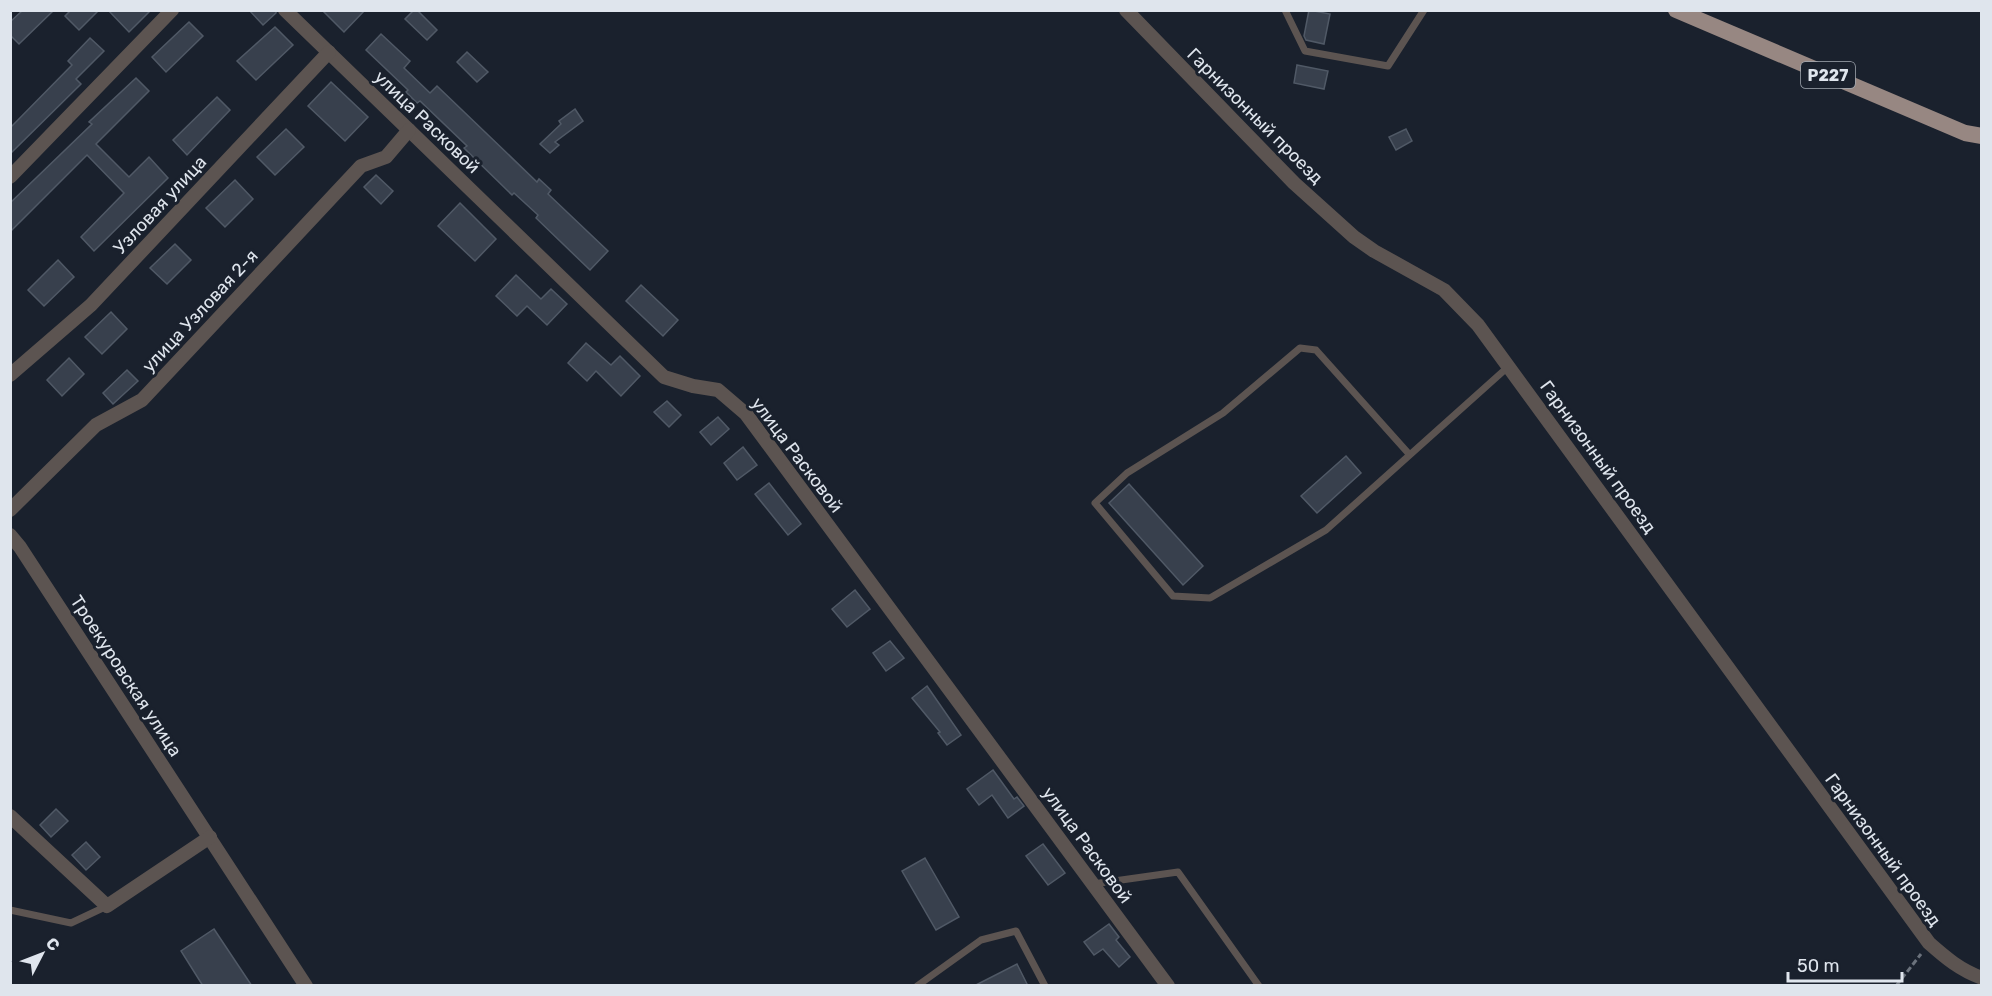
<svg xmlns="http://www.w3.org/2000/svg" width="1992" height="996" font-family="Rubik,sans-serif">
<rect width="100%" height="100%" fill="#1a212d"/>
<!-- building -->
<g fill="#38404d" stroke="#505966" stroke-width="1.5">
<path d="M23,10H54L19,44L10,35V22Z"/>
<path d="M71,10H99L79,30L65,16Z"/>
<path d="M108,10H151L129,32Z"/>
<path d="M249,10H276V13L263,25Z"/>
<path d="M322,10H365L344,32Z"/>
<path d="M414,10H417L437,30L427,40L405,19Z"/>
<path d="M1309,10L1330,14L1324,44L1306,40L1304,36Z"/>
<path d="M189,22L203,36L166,72L152,57Z"/>
<path d="M275,27L293,45L256,80L237,61Z"/>
<path d="M381,34L410,61L404,68L430,93L437,86L537,182L539,179L551,190L548,194L608,251L590,270L536,218L538,215L514,193L512,195L464,148L467,146L420,101L417,103L406,92L408,90L366,50Z"/>
<path d="M90,38L104,51L76,79L81,84L10,154V128L72,65L68,61Z"/>
<path d="M467,52L488,72L477,82L457,62Z"/>
<path d="M1297,65L1328,71L1324,89L1294,83Z"/>
<path d="M136,78L149,91L96,144L129,177L149,157L168,178L94,251L81,237L124,193L87,155L10,232V203L92,124L89,122Z"/>
<path d="M331,82L368,117L345,141L308,106Z"/>
<path d="M217,97L230,110L187,155L173,140Z"/>
<path d="M575,109L583,121L555,142L559,145L550,153L540,144L561,124L559,121Z"/>
<path d="M286,129L304,147L275,175L257,157Z"/>
<path d="M1406,129L1412,141L1396,150L1389,137Z"/>
<path d="M376,175L393,191L381,204L364,187Z"/>
<path d="M235,180L253,199L225,227L206,208Z"/>
<path d="M460,203L496,239L475,261L438,226Z"/>
<path d="M175,244L191,260L167,284L150,268Z"/>
<path d="M58,260L74,277L44,306L28,290Z"/>
<path d="M516,275L541,299L551,289L567,304L547,325L527,306L517,316L496,296Z"/>
<path d="M641,285L678,320L663,336L626,301Z"/>
<path d="M111,312L127,329L102,354L85,337Z"/>
<path d="M586,343L611,365L620,356L640,376L621,396L596,371L587,381L568,363Z"/>
<path d="M69,358L84,374L62,396L47,380Z"/>
<path d="M127,370L138,381L113,404L103,393Z"/>
<path d="M667,401L681,415L669,427L654,412Z"/>
<path d="M718,417L729,429L711,445L700,432Z"/>
<path d="M743,447L757,465L737,480L724,463Z"/>
<path d="M1346,456L1361,473L1317,513L1301,496Z"/>
<path d="M769,483L801,524L788,535L755,494Z"/>
<path d="M1129,484L1203,566L1183,585L1109,503Z"/>
<path d="M855,590L870,609L847,627L832,609Z"/>
<path d="M890,641L904,658L886,671L873,653Z"/>
<path d="M927,686L961,735L947,745L938,733L940,732L912,698Z"/>
<path d="M993,770L1014,799L1017,797L1024,806L1008,818L992,795L979,805L967,789Z"/>
<path d="M56,809L68,821L51,837L40,825Z"/>
<path d="M86,842L100,857L86,870L72,855Z"/>
<path d="M1043,844L1065,873L1048,885L1026,856Z"/>
<path d="M925,858L959,917L936,930L902,871Z"/>
<path d="M1109,924L1119,937L1116,940L1130,957L1119,967L1103,949L1094,955L1084,942Z"/>
<path d="M214,929L252,986H203L181,951Z"/>
<path d="M1017,964L1028,986H974Z"/>
</g>
<g fill="none" stroke-linecap="round" stroke-linejoin="round">
<!-- path -->
<path stroke="#6b727c" stroke-width="3" stroke-dasharray="6 3" stroke-linecap="butt" d="M1896,986L1921,954"/>
<!-- service -->
<g stroke="#5c5451" stroke-width="7">
<path d="M1285,10L1305,51L1388,66L1424,10"/>
<path d="M1409,454L1316,350L1300,348L1223,413L1127,473L1095,503L1173,596L1210,598L1326,530L1509,366"/>
<path d="M1093,884L1178,872L1259,986"/>
<path d="M10,910L71,923L107,906"/>
<path d="M917,986L981,940L1016,931L1045,986"/>
</g>
<!-- minor -->
<g stroke="#5c5451" stroke-width="14">
<path d="M285,10L664,377L693,386L718,390L746,414L1168,986"/>
<path d="M1126,10L1294,183L1354,237L1374,251L1444,290L1478,325L1929,943C1946,958 1960,970 1982,978"/>
<path d="M10,177L172,10"/>
<path d="M10,375L91,305L329,52"/>
<path d="M10,510L96,425L142,400L361,166L386,157L409,130"/>
<path d="M10,535L20,547L306,986"/>
<path d="M10,816L107,906L210,837"/>
</g>
<!-- primary -->
<path stroke="#978782" stroke-width="16" d="M1676,10L1965,133L1982,136"/>
</g>
<g text-anchor="middle" stroke-width="6" stroke-linejoin="round" paint-order="stroke">
<!-- shield labels -->
<rect fill="#1a212d" stroke="#a4aab3" stroke-width="1.5" x="1801" y="62" width="54" height="26" rx="4.5"/>
<g font-size="16" font-weight="bold" fill="#dfe5ed">
<text x="1828" y="81">Р227</text>
</g>
<!-- street labels -->
<g font-size="18" fill="#dfe5ed" stroke="#1a212d">
<text transform="translate(1255 116) rotate(45)" y="6">Гарнизонный проезд</text>
<text transform="translate(427 122) rotate(44)" y="6">улица Расковой</text>
<text transform="translate(160 205) rotate(-47)" y="6">Узловая улица</text>
<text transform="translate(200 311) rotate(-47)" y="6">улица Узловая 2-я</text>
<text transform="translate(797 455) rotate(53)" y="6">улица Расковой</text>
<text transform="translate(1598 457) rotate(54)" y="6">Гарнизонный проезд</text>
<text transform="translate(126 676) rotate(57)" y="6">Троекуровская улица</text>
<text transform="translate(1087 845) rotate(54)" y="6">улица Расковой</text>
<text transform="translate(1883 850) rotate(54)" y="6">Гарнизонный проезд</text>
</g>
</g>
<!-- border -->
<rect width="1992" height="996" fill="none" stroke="#dfe5ed" stroke-width="24"/>
<!-- north arrow -->
<g transform="translate(42 954) rotate(48)" stroke="#1a212d" stroke-width="4.5" paint-order="stroke">
<path d="M0-4.5L10 22L0 15L-10 22Z" fill="#dfe5ed"/>
<text y="-9" font-size="16" font-weight="bold" text-anchor="middle" fill="#dfe5ed">С</text>
</g>
<!-- scale -->
<path d="M1788 972v9h114v-9" fill="none" stroke="#dfe5ed" stroke-width="3"/>
<text x="1797" y="972" font-size="18" fill="#dfe5ed" stroke="#1a212d" stroke-width="4.5" paint-order="stroke">50 m</text>
</svg>
